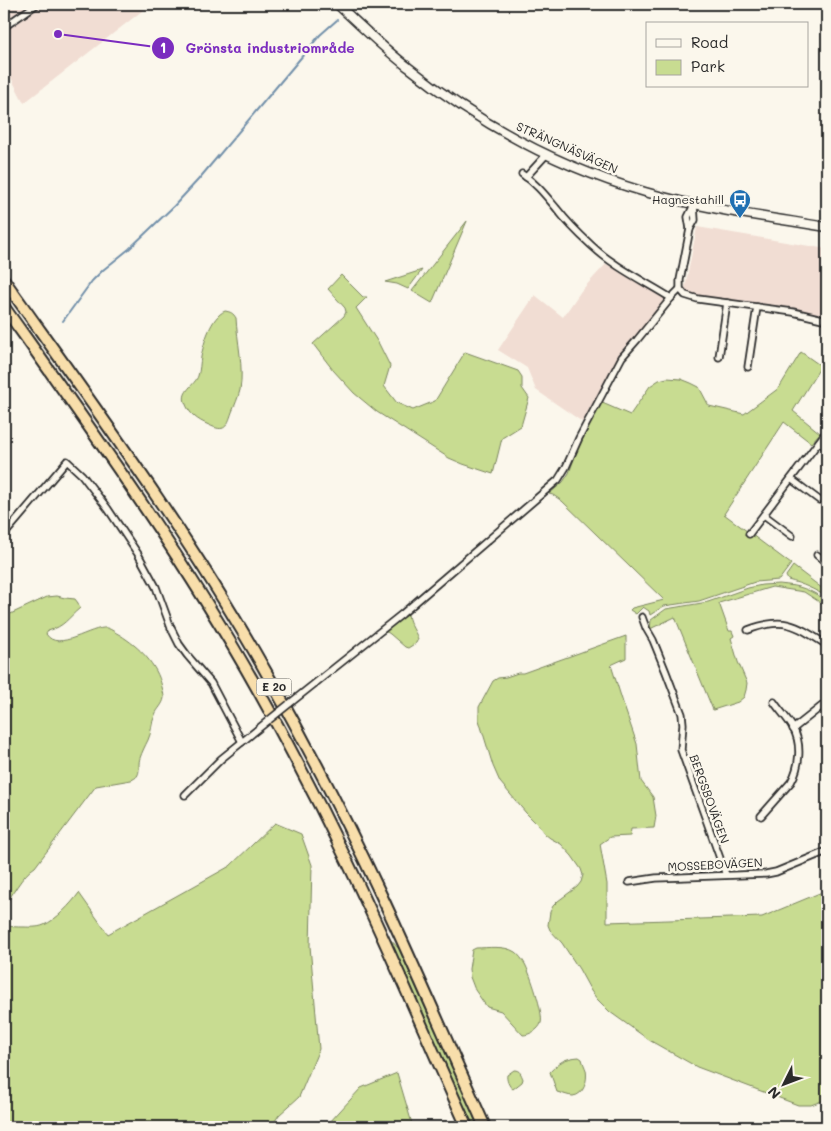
<svg xmlns="http://www.w3.org/2000/svg" width="831" height="1131" font-family="Mali,sans-serif">
<rect width="100%" height="100%" fill="#fbf7ec"/>
<filter id="ink" filterUnits="userSpaceOnUse"><feTurbulence type="fractalNoise" baseFrequency=".02" numOctaves="2"/><feDisplacementMap in="SourceGraphic" scale="10" xChannelSelector="R" yChannelSelector="G"/><feConvolveMatrix kernelMatrix="1 2 1 2 8 2 1 2 1" color-interpolation-filters="sRGB"/></filter>
<g filter="url(#ink)">
<!-- built -->
<g fill="#f1ddd3">
<path d="M4,4H151L24,103L4,64Z"/>
<path d="M697,227L827,249V318L684,293Z"/>
<path d="M606,264L622,272L665,298L664,304L618,357L584,423L536,390L527,368L498,350L535,295L563,317L581,291Z"/>
</g>
<!-- green -->
<g fill="#c8dc91" stroke="#7a845e">
<path d="M467,221L432,303L412,291Z"/>
<path d="M422,270L408,289L397,284L385,282Z"/>
<path d="M341,275L363,297H367L356,308L379,344L390,366L384,386L397,403L413,410L435,401L465,352L518,371L522,377V388L529,398L521,426L502,438L493,474L463,464L449,458L377,412L354,393L333,370L313,344L344,316L346,312L345,308L328,289Z"/>
<path d="M225,311C231,312 233,313 236,318C237,340 244,368 240,390C238,398 235,405 232,412C227,427 225,433 209,425C197,420 189,414 185,402C181,391 195,385 198,376C200,370 200,363 201,357C204,342 211,317 225,311Z"/>
<path d="M801,352L821,366L793,411L820,433L811,443L784,422L724,514L791,564L779,580L755,582L699,601L664,606L650,615L649,611L643,607L636,614L630,610L632,608L664,600L562,501L553,495L549,494L563,482L569,473L579,445L600,402L630,415L650,386L659,380L667,378L681,379L691,383L699,387L709,406L744,414L779,388Z"/>
<path d="M793,566L827,592V597C814,589 803,584 788,580L786,576Z"/>
<path d="M779,584C801,586 809,589 827,601V607L804,592L772,587L719,603L729,631H732L734,636L731,638L738,662L747,683L746,690L744,697L738,702L713,710L675,617L650,629L651,620L666,609L708,602L748,588L762,585Z"/>
<path d="M57,596L65,598L75,599L78,603L80,608C67,619 65,626 48,631L46,634C58,653 91,626 107,628C111,629 116,633 120,635C139,647 157,664 162,687C163,691 164,695 164,698C163,705 157,709 155,715C151,723 152,732 148,740C145,746 142,752 140,758C137,767 143,776 131,780L96,786L35,867C23,874 10,897 4,909V617L47,597Z"/>
<path d="M408,611C407,621 415,630 418,639L416,643L408,648L405,647L390,634L387,632L384,633Z"/>
<path d="M626,636V658L611,665L624,706L637,744L641,781L653,797L656,816L654,828L631,829L630,836L610,837L600,844L607,884V922L762,917L827,890V1099L811,1105H798L713,1073L697,1067L649,1040L610,1012L597,999L591,991L579,969L562,943L550,930L548,925L550,912L553,906L558,901L577,887L581,882L583,875L581,869L572,856L561,844L550,838L545,834L537,824L526,813L500,782L493,766L479,720V707L493,681L498,678L506,677L518,673H523Z"/>
<path d="M275,823L301,834L312,865L310,946L319,1049L299,1097L279,1115L271,1127H4V925C10,927 16,927 24,927C30,927 37,928 44,925C56,920 71,904 79,893L108,934L230,866Z"/>
<path d="M386,935L402,952L481,1127H472Z"/>
<path d="M476,948C488,948 504,945 515,952C519,955 522,959 525,964C530,973 544,1014 541,1023C539,1030 529,1035 523,1035L501,1011L487,1007L484,1003L475,990L470,977L469,969L472,950Z"/>
<path d="M579,1057L582,1059C583,1063 585,1067 586,1070C588,1080 584,1095 573,1096C568,1096 562,1093 557,1092L550,1072C559,1062 565,1058 579,1057Z"/>
<path d="M514,1070C520,1070 521,1074 523,1079L522,1082L513,1089C509,1087 506,1079 507,1075Z"/>
<path d="M397,1073L413,1127H329V1123L361,1088Z"/>
</g>
<g fill="none" stroke-linecap="round" stroke-linejoin="round">
<!-- stream -->
<g stroke="#7290aa" stroke-width="2">
<path d="M354,7L359,4"/>
<path d="M63,321L92,281L103,270L129,249L174,206L198,180L320,35L337,20"/>
</g>
<!-- street casing -->
<g stroke="#2b2b2b" stroke-width="9">
<g id="street">
<path d="M4,27L37,4"/>
<path d="M522,174C536,183 546,196 557,209C567,222 579,234 591,245C614,267 644,281 671,298"/>
<path d="M526,177L547,154"/>
<path d="M694,205L695,220L690,229L680,280V289L685,295L698,299L793,312L827,320"/>
<path d="M690,229L688,217L694,205"/>
<path d="M719,357L727,303"/>
<path d="M748,367L757,307"/>
<path d="M819,442L827,448"/>
<path d="M791,479L819,500"/>
<path d="M764,515L792,536"/>
<path d="M749,534L827,431"/>
<path d="M4,535L67,461L82,475L108,509L138,554L156,587L171,628L179,644L187,655L211,683L242,742"/>
<path d="M817,555L827,563"/>
<path d="M642,617L646,628L653,640L666,672L682,714L683,724L681,750L726,875"/>
<path d="M748,630C784,616 796,625 827,645"/>
<path d="M289,704L402,614L558,480L566,467L579,438L622,357L637,340L671,298L680,289"/>
<path d="M793,729L827,702"/>
<path d="M185,795L221,759L269,720"/>
<path d="M761,816L791,782C800,766 802,744 793,728C788,719 780,711 774,702"/>
<path d="M629,882L656,878L766,874L776,872L827,851"/>
</g>
</g>
<!-- secondary casing -->
<g stroke="#2b2b2b" stroke-width="11">
<path id="secondary" d="M337,4C360,25 383,48 408,67C478,123 559,167 645,192C704,209 766,217 827,227"/>
</g>
<!-- highway casing -->
<g stroke="#2b2b2b" stroke-width="14">
<g id="highway">
<path d="M4,280C95,408 189,535 266,672C308,746 347,822 383,899C418,974 451,1051 485,1127"/>
<path d="M4,307C93,432 183,556 258,690C290,747 320,805 348,863C390,950 427,1039 467,1127"/>
</g>
</g>
<!-- street -->
<use href="#street" stroke="#fbf7ec" stroke-width="5.5"/>
<!-- secondary -->
<use href="#secondary" stroke="#fbf7ec" stroke-width="8"/>
<!-- highway -->
<use href="#highway" stroke="#f8deab" stroke-width="10"/>
<!-- street-bridge casing -->
<g stroke="#2b2b2b" stroke-width="9" stroke-linecap="butt">
<path id="street-bridge" d="M269,720L289,704"/>
</g>
<!-- street-bridge -->
<use href="#street-bridge" stroke="#fbf7ec" stroke-width="5.5"/>
</g>
</g>
<!-- icons -->
<defs>
<g id="bus-pin" transform="scale(1.125)"><path d="M0 17L-7.5 6A9.5 9.5 0 1 1 7.5 6Z" fill="#1f6fb2" stroke="#fbf7ec"/><path d="M-5-6H5V4H4V6H2V4H-2V6H-4V4H-5ZM-3.5-4V0h7V-4ZM-3.5 1.2v1.5H-2V1.2ZM2 1.2v1.5H3.5V1.2Z" fill="#fff"/></g>
</defs>
<g fill-rule="evenodd">
<use href="#bus-pin" x="740" y="200"/>
</g>
<g text-anchor="middle" stroke-width="5" stroke-linejoin="round" paint-order="stroke">
<!-- shield labels -->
<rect fill="#fbf7ec" stroke="#696865" stroke-width="1" x="256.5" y="678.5" width="35" height="17" rx="4"/>
<g font-size="11" font-weight="bold" fill="#2b2b2b">
<text x="274" y="691">E 20</text>
</g>
<!-- street labels -->
<g font-size="12" fill="#2b2b2b" stroke="#fbf7ec">
<text transform="translate(567 148) rotate(24)" y="4">STRÄNGNÄSVÄGEN</text>
<text transform="translate(709 799) rotate(70)" y="4">BERGSBOVÄGEN</text>
<text transform="translate(715 865) rotate(-3)" y="4">MOSSEBOVÄGEN</text>
</g>
<!-- poi labels -->
<g font-size="12" fill="#2b2b2b" stroke="#fbf7ec" text-anchor="end">
<text x="724" y="204">Hagnestahill</text>
</g>
</g>
<!-- callouts -->
<path fill="none" stroke="#7b2cbf" stroke-width="2" d="M58 34L163 48"/>
<g fill="#7b2cbf" stroke="#fbf7ec" stroke-width="2">
<circle cx="58" cy="34" r="5"/>
<circle cx="163" cy="48" r="12"/>
</g>
<g font-size="15" text-anchor="middle" font-weight="bold" fill="#fff">
<text x="163" y="53">1</text>
</g>
<g font-size="14" text-anchor="middle" font-weight="bold" fill="#7b2cbf" stroke="#fbf7ec" stroke-width="5" stroke-linejoin="round" paint-order="stroke">
<text x="270" y="53">Grönsta industriområde</text>
</g>
<!-- margin -->
<rect width="831" height="1131" fill="none" stroke="#fbf7ec" stroke-width="20"/>
<rect x="10" y="10" width="811" height="1111" fill="none" stroke="#2b2b2b" stroke-width="2" filter="url(#ink)"/>
<!-- legend -->
<rect x="646" y="22" width="162" height="65" fill="#fbf7ec" stroke="#a8a59f"/>
<rect x="656" y="39" width="25" height="8" fill="#fbf7ec" stroke="#a8a59f"/>
<text x="691" y="48" font-size="15" fill="#2b2b2b">Road</text>
<rect x="656" y="60" width="25" height="15" fill="#c8dc91" stroke="#a8a59f"/>
<text x="691" y="72" font-size="15" fill="#2b2b2b">Park</text>
<!-- north arrow -->
<g transform="translate(784 1084) rotate(228)" stroke="#fbf7ec" stroke-width="4" paint-order="stroke">
<path d="M0-4L9 19L0 12L-9 19Z" fill="#2b2b2b"/>
<text y="-8" font-size="14" font-weight="bold" text-anchor="middle" fill="#2b2b2b">N</text>
</g>
</svg>
